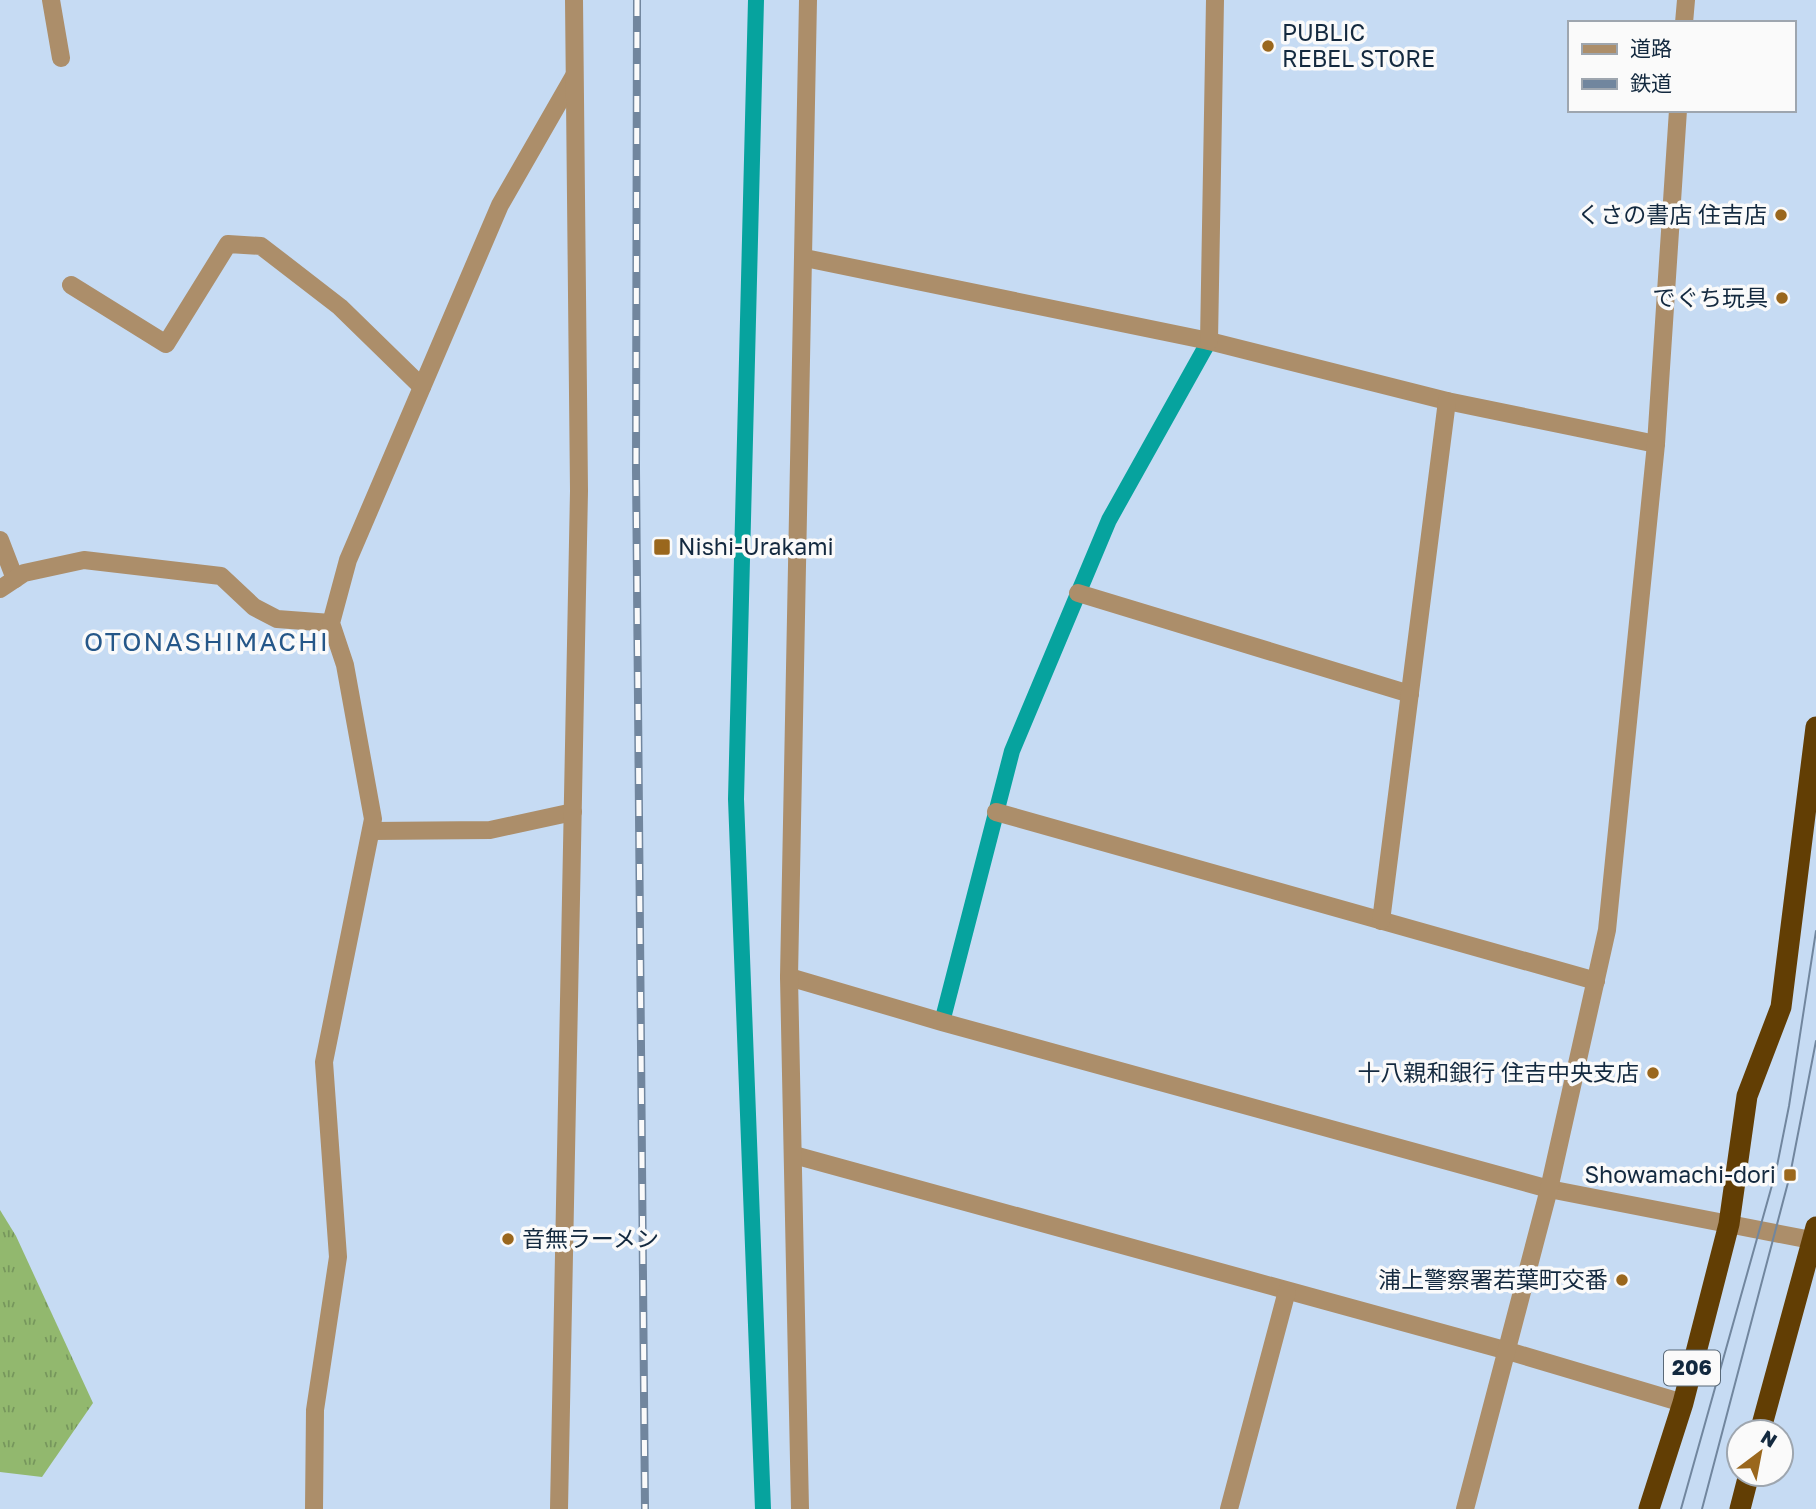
<svg xmlns="http://www.w3.org/2000/svg" width="1816" height="1509" font-family="'Golos Text','Noto Sans JP',sans-serif">
<defs>
<pattern id="grass-tufts" width="24" height="20" patternUnits="userSpaceOnUse" patternTransform="scale(1.75)"><rect width="24" height="20" fill="#92b86e"/><path d="M3 7l-1-3M5 7V3M7 7l1-3M15 17l-1-3M17 17v-4M19 17l1-3" fill="none" stroke="#76965c"/></pattern>
</defs>
<rect width="100%" height="100%" fill="#c6dbf3"/>
<!-- grass -->
<path fill="url(#grass-tufts)" d="M0,1210L16,1236L93,1403L42,1477L0,1472Z"/>
<g fill="none" stroke-linecap="round" stroke-linejoin="round">
<!-- stream -->
<g stroke="#06a39e" stroke-width="16">
<path d="M756,0L736,799L763,1509"/>
<path d="M942,1022L1012,751L1109,520L1209,341"/>
</g>
<!-- minor -->
<g stroke="#ac8e6a" stroke-width="18">
<path d="M51,0L61,58"/>
<path d="M1684,23L1686,0"/>
<path d="M805,258L1209,341L1447,401L1656,444"/>
<path d="M71,285L166,344L228,244L261,246L340,307L422,387"/>
<path d="M1209,341L1215,0"/>
<path d="M0,540L15,579"/>
<path d="M0,589L24,573L84,560L221,576L254,607L277,619L331,623"/>
<path d="M1078,593L1410,694"/>
<path d="M996,812L1596,981"/>
<path d="M371,831L490,830L573,812"/>
<path d="M1381,921L1447,401"/>
<path d="M789,977L942,1022L1549,1189L1816,1241"/>
<path d="M794,1155L1508,1351L1683,1403"/>
<path d="M314,1509L315,1410L338,1257L324,1062L373,819L345,665L331,623L348,560L500,205L574,76"/>
<path d="M559,1509L579,491L574,0"/>
<path d="M800,1509L789,977L808,0"/>
<path d="M1229,1509L1287,1291"/>
<path d="M1465,1509L1549,1189L1607,930L1656,444L1678,110"/>
</g>
<!-- highway -->
<g stroke="#623e04" stroke-width="21">
<path d="M1760,1432L1816,1227"/>
<path d="M1649,1509L1683,1403L1729,1224L1747,1096L1781,1007L1816,727"/>
<path d="M1740,1509L1749,1474"/>
</g>
<!-- tram -->
<g stroke="#71869e" stroke-width="2">
<path d="M1681,1509L1776,1171L1789,1106L1816,931"/>
<path d="M1702,1509L1790,1175L1816,1041"/>
</g>
<!-- rail casing -->
<g stroke="#71869e" stroke-width="8">
<path id="rail" d="M637,0L636,469L645,1509"/>
</g>
<!-- rail -->
<use href="#rail" stroke="#fafafa" stroke-width="5" stroke-dasharray="16" stroke-linecap="butt"/>
</g>
<!-- markers -->
<g fill="#9a671d" stroke="#fafafa" stroke-width="2.5">
<circle cx="1268" cy="46" r="7"/>
<circle cx="1781" cy="215" r="7"/>
<circle cx="1782" cy="298" r="7"/>
<rect x="653" y="538" width="18" height="18" rx="3.5"/>
<circle cx="1653" cy="1073" r="7"/>
<rect x="1783" y="1168" width="14" height="14" rx="3.5"/>
<circle cx="508" cy="1239" r="7"/>
<circle cx="1622" cy="1280" r="7"/>
</g>
<g text-anchor="middle" stroke-width="7" stroke-linejoin="round" paint-order="stroke">
<!-- shield labels -->
<rect fill="#fafafa" stroke="#586877" stroke-width="2" x="1664" y="1350.5" width="56" height="35" rx="5"/>
<g font-size="21" font-weight="bold" fill="#13293f">
<text x="1692" y="1375">206</text>
</g>
<!-- poi labels -->
<g font-size="23" fill="#13293f" stroke="#fafafa" text-anchor="end">
<text x="1282" y="41" text-anchor="start">PUBLIC<tspan x="1282" dy="26">REBEL STORE</tspan></text>
<text x="1767" y="223">くさの書店 住吉店</text>
<text x="1768" y="306">でぐち玩具</text>
<text x="678" y="555" text-anchor="start">Nishi-Urakami</text>
<text x="1639" y="1081">十八親和銀行 住吉中央支店</text>
<text x="1776" y="1183">Showamachi-dori</text>
<text x="522" y="1247" text-anchor="start">音無ラーメン</text>
<text x="1608" y="1288">浦上警察署若葉町交番</text>
</g>
<!-- quarter labels -->
<g font-size="26" letter-spacing="2" fill="#255789" stroke="#fafafa">
<text x="207" y="651">OTONASHIMACHI</text>
</g>
</g>
<!-- legend -->
<rect x="1568" y="21" width="228" height="91" fill="#fafafa" stroke="#9ea6af" stroke-width="2"/>
<rect x="1582" y="44" width="35" height="10" fill="#ac8e6a" stroke="#9ea6af" stroke-width="2"/>
<text x="1630" y="56" font-size="21" fill="#13293f">道路</text>
<rect x="1582" y="79" width="35" height="10" fill="#71869e" stroke="#9ea6af" stroke-width="2"/>
<text x="1630" y="91" font-size="21" fill="#13293f">鉄道</text>
<!-- north arrow -->
<g transform="translate(1760 1453) rotate(32)"><circle r="33" fill="#fafafa" stroke="#9ea6af" stroke-width="2"/>
<path d="M0-5L12 26L0 18L-12 26Z" fill="#9a671d"/>
<text y="-10" font-size="19" font-weight="bold" text-anchor="middle" fill="#13293f">N</text>
</g>
</svg>
